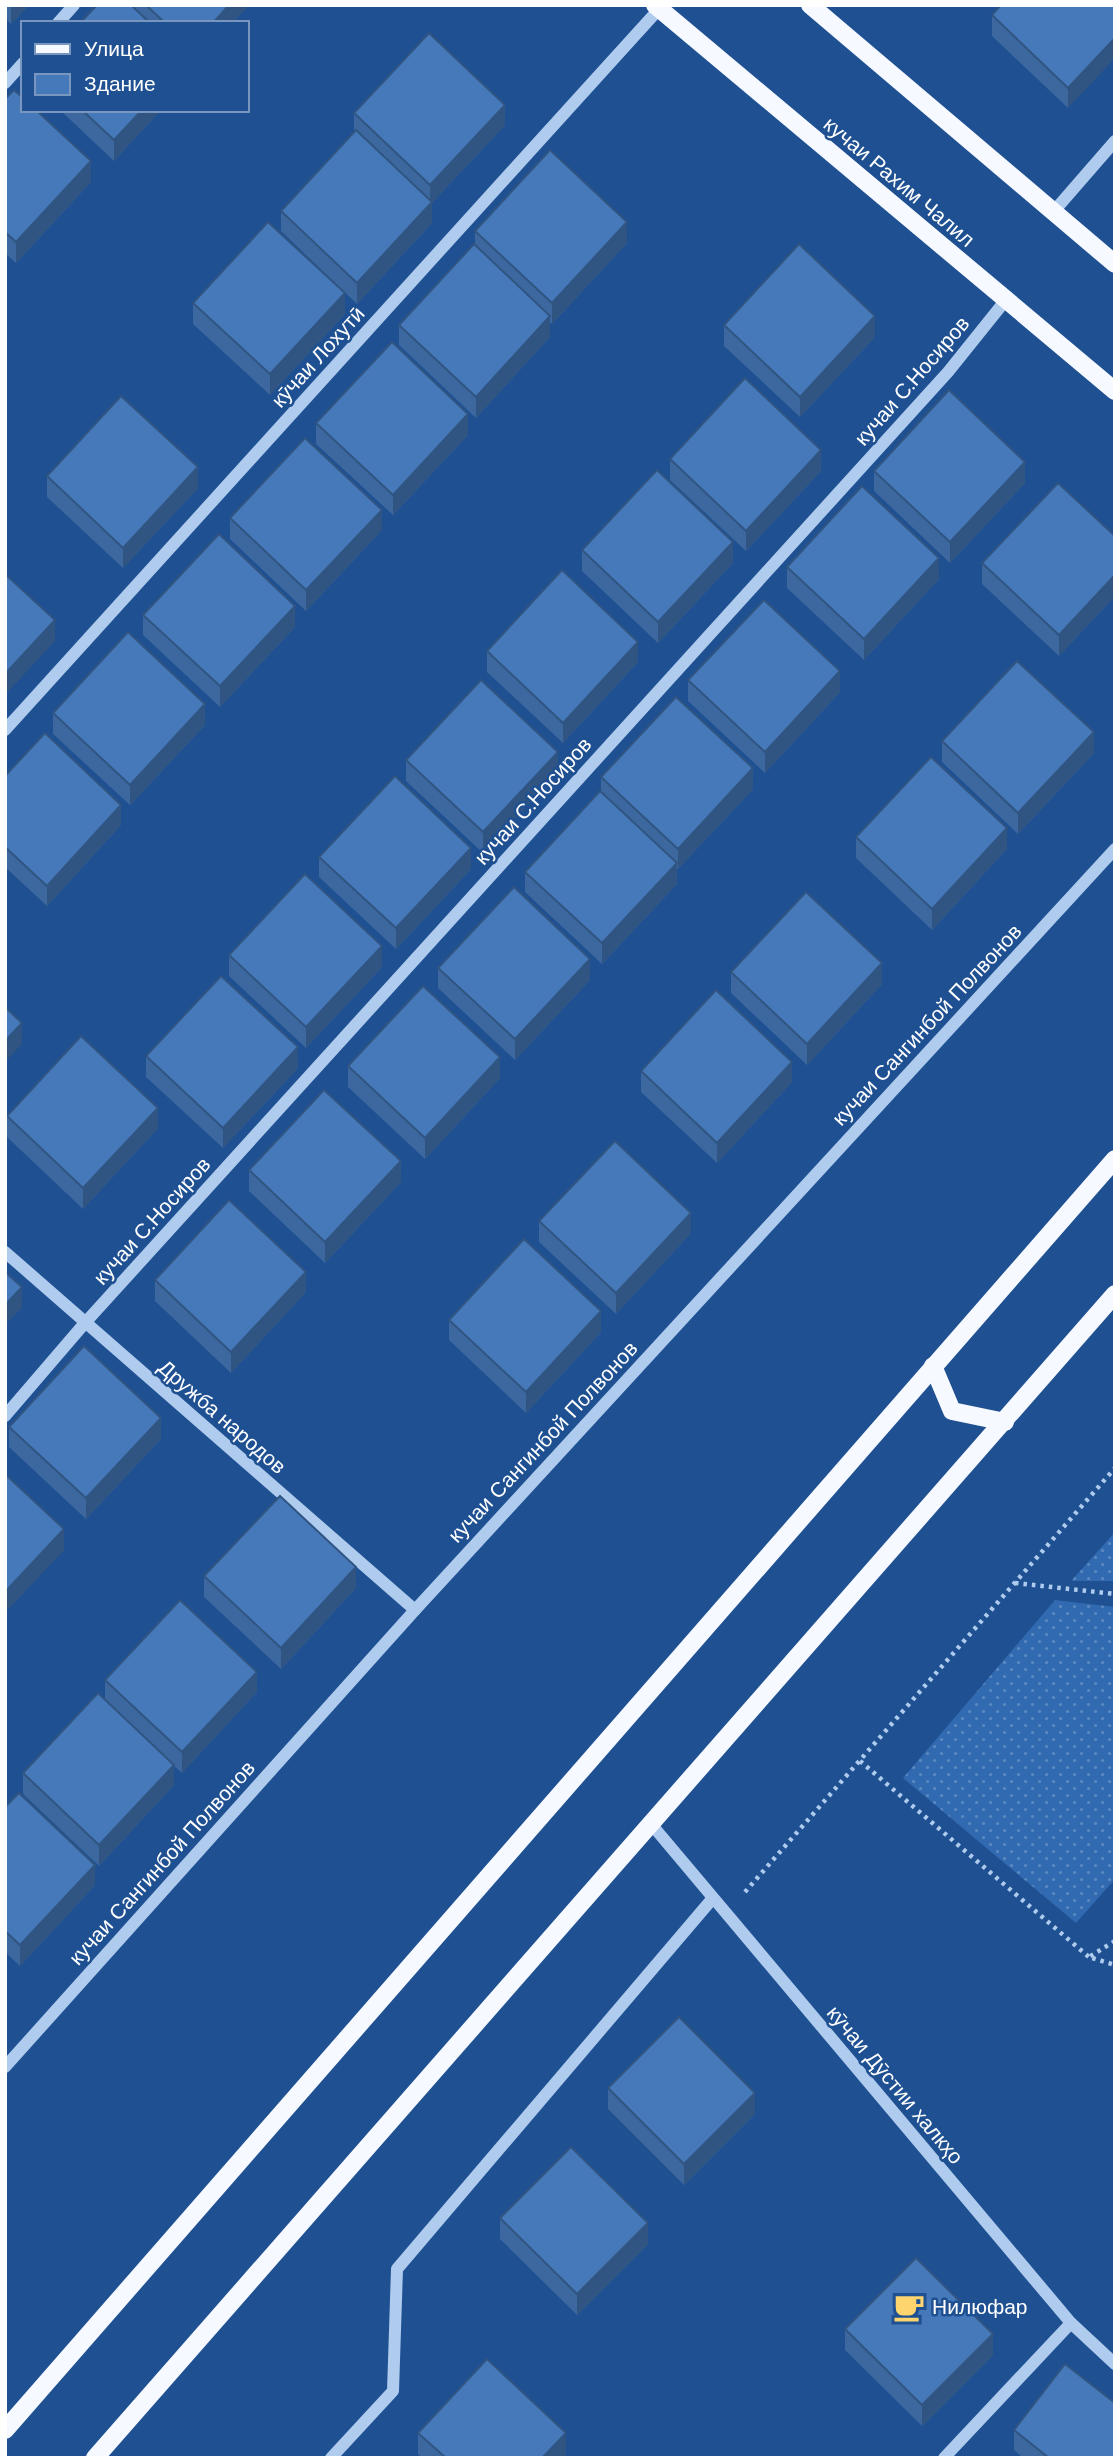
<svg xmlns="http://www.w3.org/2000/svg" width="1120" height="2463" font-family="'DM Sans',sans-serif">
<defs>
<pattern id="grass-dots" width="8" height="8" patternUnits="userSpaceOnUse" patternTransform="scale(1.75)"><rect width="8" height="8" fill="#316ab0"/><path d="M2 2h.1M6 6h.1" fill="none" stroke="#5a88c0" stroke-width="1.8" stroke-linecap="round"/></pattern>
</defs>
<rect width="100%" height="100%" fill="#1e5092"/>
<!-- grass -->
<g fill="url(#grass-dots)">
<path d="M1115,1532V1581H1071Z"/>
<path d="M1055,1600L1115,1607V1879L1076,1923L903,1778Z"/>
</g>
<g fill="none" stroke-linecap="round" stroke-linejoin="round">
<!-- path -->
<g stroke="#afcbee" stroke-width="4.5" stroke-dasharray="3.5 5" stroke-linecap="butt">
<path d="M1015,1583L1115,1594"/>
<path d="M860,1761L1089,1957"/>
<path d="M745,1892L1115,1468"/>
<path d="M1115,1941L1089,1957L1115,1965"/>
</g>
<!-- minor -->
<g stroke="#afcbee" stroke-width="12">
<path d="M58,23L74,5"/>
<path d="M5,83L23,63"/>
<path d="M1055,210L1115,141"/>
<path d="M5,730L659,9"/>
<path d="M5,1252L415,1610"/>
<path d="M5,1416L84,1324L948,372L1005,301"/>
<path d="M652,1825L1071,2323L1115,2364"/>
<path d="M5,2067L415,1610L1115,849"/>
<path d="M331,2458L393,2391L397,2269L713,1898"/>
<path d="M944,2458L1071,2323"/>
</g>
<!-- major -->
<g stroke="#f6f9ff" stroke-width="18">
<path d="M655,5L1115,391"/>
<path d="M810,5L1115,264"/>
<path d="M933,1366L952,1411L1005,1422"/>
<path d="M5,2430L1115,1159"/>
<path d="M95,2458L1115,1294"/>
</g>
</g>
<!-- wall -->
<g fill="#3c689f">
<path d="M5,5H29L11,24L5,18Z"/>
<path d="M97,5H249L232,23H80Z"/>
<path d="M1115,5L1068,108L992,36V15Z"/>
<path d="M5,99L91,182L16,263L5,253Z"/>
<path d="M60,110H161L114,161Z"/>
<path d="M354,113L505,125L432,203V223L357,304L281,231V211L354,133Z"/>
<path d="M475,231L627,243L552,324L550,322V337L476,418L399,345V325L475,245Z"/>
<path d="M193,303L345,314L270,395L193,324Z"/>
<path d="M724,325L875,337L800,417L724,346Z"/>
<path d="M316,423L468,435L393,515L316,444Z"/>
<path d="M670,459L821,471L746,551L670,480Z"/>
<path d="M874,471L1025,483L950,563L874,491Z"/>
<path d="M47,476L198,488L123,568L47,497Z"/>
<path d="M230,518L382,530L306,611L230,539Z"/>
<path d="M1115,536V596L1059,656L982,584V563Z"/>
<path d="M582,550L733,563L658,643L582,571Z"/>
<path d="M787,567L939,579L864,660L787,588Z"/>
<path d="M143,615L295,627L220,707L143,635Z"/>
<path d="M487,651L638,662L563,743L487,672Z"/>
<path d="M688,680L840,692L765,773L688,701Z"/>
<path d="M53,713L205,725L130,805L53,734Z"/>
<path d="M942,741L1094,753L1018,834L942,762Z"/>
<path d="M406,760L558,772L483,853L406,781Z"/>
<path d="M5,776L121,825L47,906L5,867Z"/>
<path d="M601,777L753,789L678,869L677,868V884L602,964L525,892V872L601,792Z"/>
<path d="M856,837L1007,849L932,930L856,858Z"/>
<path d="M319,857L471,869L396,949L319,877Z"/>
<path d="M229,955L382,967L306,1048L229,976Z"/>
<path d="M438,968L590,980L515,1060L438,988Z"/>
<path d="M731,972L882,984L807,1065L731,993Z"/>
<path d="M146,1056L298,1068L223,1148L146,1077Z"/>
<path d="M348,1066L500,1078L425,1159L348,1087Z"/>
<path d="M641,1071L792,1082L717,1163L641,1092Z"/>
<path d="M7,1116L158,1128L83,1209L7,1137Z"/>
<path d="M249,1170L401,1182L325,1263L249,1191Z"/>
<path d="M539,1221L691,1233L616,1314L539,1242Z"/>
<path d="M155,1280L306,1292L231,1373L155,1301Z"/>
<path d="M449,1320L601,1332L526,1413L449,1340Z"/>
<path d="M9,1427L161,1439L86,1519L9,1447Z"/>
<path d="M204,1576L356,1588L281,1669L204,1597Z"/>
<path d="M105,1680L257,1692L182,1773L174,1766V1785L99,1866L23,1794V1773L105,1700Z"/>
<path d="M5,1807L95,1885L20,1966L5,1952Z"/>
<path d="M608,2088L755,2114L684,2185L608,2109Z"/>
<path d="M500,2218L648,2244L577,2315L500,2239Z"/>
<path d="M845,2329L993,2355L922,2426L845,2350Z"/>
<path d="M1014,2430L1115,2458H1023L1014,2450Z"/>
<path d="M418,2433L566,2454L562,2458H422L418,2454Z"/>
</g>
<!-- shaded-wall -->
<g fill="#315582">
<path d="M11,5H29L11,24Z"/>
<path d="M229,5H249L232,23H213Z"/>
<path d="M1115,38V58L1068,108V88Z"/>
<path d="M505,105V125L432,203V223L357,304V283L430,204V185Z"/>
<path d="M142,110H161L114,161V140Z"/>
<path d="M91,161V182L16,263V242Z"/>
<path d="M627,222V243L552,324V303Z"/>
<path d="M345,293V314L270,395V374Z"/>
<path d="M550,316V337L476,418V397Z"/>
<path d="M875,316V337L800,417V397Z"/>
<path d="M468,414V435L393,515V495Z"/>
<path d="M821,450V471L746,551V531Z"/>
<path d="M1025,462V483L950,563V542Z"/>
<path d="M198,467V488L123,568V548Z"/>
<path d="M382,510V530L306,611V590Z"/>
<path d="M733,542V563L658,643V622Z"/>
<path d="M939,558V579L864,660V639Z"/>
<path d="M1115,575V596L1059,656V635Z"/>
<path d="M295,606V627L220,707V686Z"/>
<path d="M55,620V641L5,695V674Z"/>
<path d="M638,642V662L563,743V723Z"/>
<path d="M840,671V692L765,773V752Z"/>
<path d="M205,704V725L130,805V785Z"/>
<path d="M1094,732V753L1018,834V813Z"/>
<path d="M558,752V772L483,853V832Z"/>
<path d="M753,768V789L678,869V849Z"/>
<path d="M121,805V825L47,906V886Z"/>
<path d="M1007,828V849L932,930V909Z"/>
<path d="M471,848V869L396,949V928Z"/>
<path d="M677,863V884L602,964V943Z"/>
<path d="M382,946V967L306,1048V1027Z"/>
<path d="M590,959V980L515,1060V1039Z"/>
<path d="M882,963V984L807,1065V1044Z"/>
<path d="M22,1023V1044L5,1062V1041Z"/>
<path d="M298,1047V1068L223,1148V1128Z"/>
<path d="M500,1057V1078L425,1159V1138Z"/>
<path d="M792,1062V1082L717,1163V1143Z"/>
<path d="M158,1108V1128L83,1209V1188Z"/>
<path d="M401,1161V1182L325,1263V1242Z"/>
<path d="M691,1213V1233L616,1314V1293Z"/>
<path d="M306,1272V1292L231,1373V1352Z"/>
<path d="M22,1287V1308L5,1325V1305Z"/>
<path d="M601,1311V1332L526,1413V1392Z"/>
<path d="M161,1418V1439L86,1519V1498Z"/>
<path d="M64,1529V1550L5,1613V1592Z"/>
<path d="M356,1567V1588L281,1669V1648Z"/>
<path d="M257,1672V1692L182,1773V1752Z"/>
<path d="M174,1765V1785L99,1866V1845Z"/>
<path d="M95,1865V1885L20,1966V1945Z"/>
<path d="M755,2093V2114L684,2185V2164Z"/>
<path d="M648,2223V2244L577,2315V2294Z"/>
<path d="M993,2334V2355L922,2426V2405Z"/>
<path d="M566,2433V2454L562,2458H542Z"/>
</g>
<!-- building -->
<g fill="#4679b9" stroke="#315582" stroke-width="2">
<path d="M97,5H131L150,23H80Z"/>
<path d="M146,5H229L213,23H165Z"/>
<path d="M1001,5H1115V38L1068,88L992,15Z"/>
<path d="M429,33L505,105L430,185L354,113Z"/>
<path d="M14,90L23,98V110H36L91,161L16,242L5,232V99Z"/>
<path d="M82,110H142L114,140Z"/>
<path d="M356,130L432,202L357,283L281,211Z"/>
<path d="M550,150L627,222L552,303L475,231Z"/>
<path d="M268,222L345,293L270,374L193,303Z"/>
<path d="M474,244L550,316L476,397L399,325Z"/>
<path d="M799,244L875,316L800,397L724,325Z"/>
<path d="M392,342L468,414L393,495L316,423Z"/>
<path d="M745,378L821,450L746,531L670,459Z"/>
<path d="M949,390L1025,462L950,542L874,471Z"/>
<path d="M121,396L198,467L123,548L47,476Z"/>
<path d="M305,438L382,510L306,590L230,518Z"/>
<path d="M657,470L733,542L658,622L582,550Z"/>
<path d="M1058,483L1115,536V575L1059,635L982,563Z"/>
<path d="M862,486L939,558L864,639L787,567Z"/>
<path d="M219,534L295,606L220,686L143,615Z"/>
<path d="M562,570L638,642L563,723L487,651Z"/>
<path d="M5,574L55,620L5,674Z"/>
<path d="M764,600L840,671L765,752L688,680Z"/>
<path d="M128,632L205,704L130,785L53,713Z"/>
<path d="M1017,661L1094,732L1018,813L942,741Z"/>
<path d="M481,680L558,752L483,832L406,760Z"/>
<path d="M676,697L753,768L678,849L601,777Z"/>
<path d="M45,733L121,805L47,886L5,847V776Z"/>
<path d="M931,757L1007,828L932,909L856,837Z"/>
<path d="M395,776L471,848L396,928L319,857Z"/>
<path d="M600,791L677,863L602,943L525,872Z"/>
<path d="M305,874L382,946L306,1027L229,955Z"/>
<path d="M514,887L590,959L515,1039L438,968Z"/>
<path d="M806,892L882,963L807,1044L731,972Z"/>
<path d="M221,976L298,1047L223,1128L146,1056Z"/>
<path d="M423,986L500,1057L425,1138L348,1066Z"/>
<path d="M716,990L792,1062L717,1143L641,1071Z"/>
<path d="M5,1007L22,1023L5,1041Z"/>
<path d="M81,1036L158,1108L83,1188L7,1116Z"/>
<path d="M324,1090L401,1161L325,1242L249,1170Z"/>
<path d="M615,1141L691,1213L616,1293L539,1221Z"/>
<path d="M229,1200L306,1272L231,1352L155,1280Z"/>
<path d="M524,1239L601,1311L526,1392L449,1320Z"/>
<path d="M5,1272L22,1287L5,1305Z"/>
<path d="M84,1346L161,1418L86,1498L9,1427Z"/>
<path d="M5,1474L64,1529L5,1592Z"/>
<path d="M280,1496L356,1567L281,1648L204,1576Z"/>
<path d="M180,1600L257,1672L182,1752L105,1680Z"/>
<path d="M98,1693L174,1765L99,1845L23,1773Z"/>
<path d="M19,1793L95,1865L20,1945L5,1931V1807Z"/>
<path d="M679,2017L755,2093L684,2164L608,2088Z"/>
<path d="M571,2147L648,2223L577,2294L500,2218Z"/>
<path d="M916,2258L993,2334L922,2405L845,2329Z"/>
<path d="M487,2359L566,2433L542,2458H446L418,2433Z"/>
<path d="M1065,2364L1115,2403V2458H1049L1014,2430Z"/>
</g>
<!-- icons -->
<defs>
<g id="cafe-bare" transform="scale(2.415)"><path d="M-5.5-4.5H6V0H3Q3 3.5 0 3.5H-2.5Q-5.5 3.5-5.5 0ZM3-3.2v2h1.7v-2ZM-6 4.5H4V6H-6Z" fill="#fdd46e" stroke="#1e5092" stroke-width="2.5" paint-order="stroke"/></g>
</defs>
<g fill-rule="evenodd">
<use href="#cafe-bare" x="909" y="2307"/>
</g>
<g text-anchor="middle" stroke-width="5" stroke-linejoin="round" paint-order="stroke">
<!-- street labels -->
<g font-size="21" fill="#fff" stroke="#1e5092">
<text transform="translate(899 182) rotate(40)" y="7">кучаи Рахим Чалил</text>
<text transform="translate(318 357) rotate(-48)" y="7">кӯчаи Лохутӣ</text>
<text transform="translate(912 381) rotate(-49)" y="7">кучаи С.Носиров</text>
<text transform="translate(533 801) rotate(-48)" y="7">кучаи С.Носиров</text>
<text transform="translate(927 1025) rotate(-47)" y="7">кучаи Сангинбой Полвонов</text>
<text transform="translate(152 1221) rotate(-48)" y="7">кучаи С.Носиров</text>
<text transform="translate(222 1417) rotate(41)" y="7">Дружба народов</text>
<text transform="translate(543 1442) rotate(-47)" y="7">кучаи Сангинбой Полвонов</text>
<text transform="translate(162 1863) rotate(-48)" y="7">кучаи Сангинбой Полвонов</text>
<text transform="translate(895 2085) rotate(50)" y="7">кӯчаи Дӯстии халкҳо</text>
</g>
<!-- poi labels -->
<g font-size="21" fill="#fff" stroke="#1e5092" text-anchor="start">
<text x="932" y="2314">Нилюфар</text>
</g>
</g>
<!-- border -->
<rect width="1120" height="2463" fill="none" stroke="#ffffff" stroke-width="14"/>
<!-- legend -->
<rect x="21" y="21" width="228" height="91" fill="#1e5092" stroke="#7896be" stroke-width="2"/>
<rect x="35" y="44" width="35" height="10" fill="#f6f9ff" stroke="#7896be" stroke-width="2"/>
<text x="84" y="56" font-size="21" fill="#ffffff">Улица</text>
<rect x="35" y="74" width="35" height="21" fill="#4679b9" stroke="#7896be" stroke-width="2"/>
<text x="84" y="91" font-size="21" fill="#ffffff">Здание</text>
</svg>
